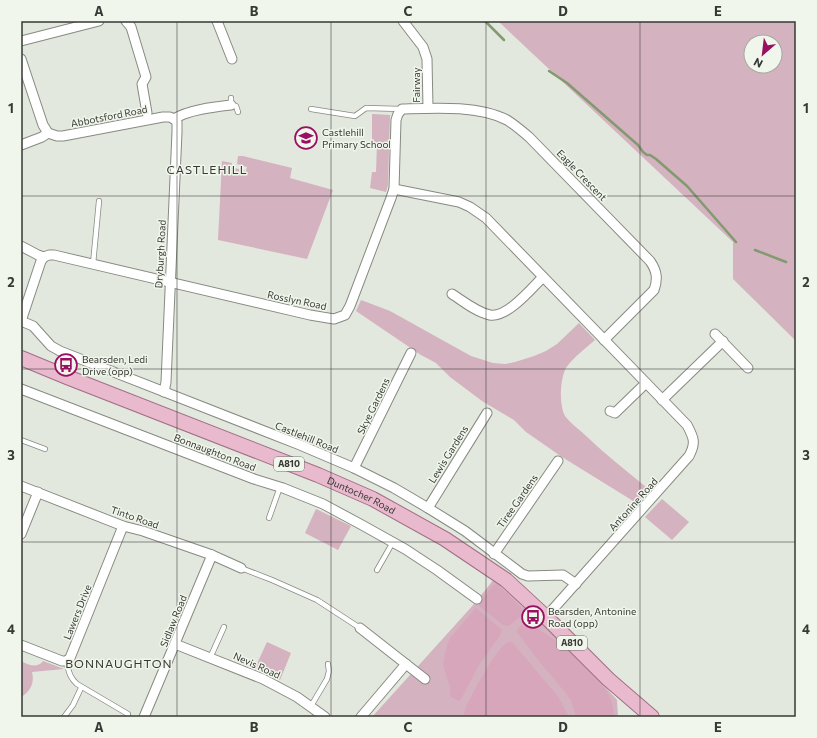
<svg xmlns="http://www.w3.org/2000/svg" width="817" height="738" font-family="Commissioner,sans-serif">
<rect width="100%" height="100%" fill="#e2e8de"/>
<!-- green -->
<g fill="#d4b2c0" fill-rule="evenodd">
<path d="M498,21H796V341L733,279V242ZM751,42H775V66H751Z"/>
<path d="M372,114L390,115L388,185L386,192L370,188L372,172H376L377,143L372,141Z"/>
<path d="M238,156H243L292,168L290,178L333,190L307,259L218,240L222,161L232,163L231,167L246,171L247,167L237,164Z"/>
<path d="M361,300L390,311L471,356L493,363L505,364L515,362L534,356L546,351L557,344L579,323L595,340C587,347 569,361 565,370C560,382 559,404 565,416C570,423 579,429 585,435C606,455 629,473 651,491L638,504L562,457L526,432L514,420L482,401L450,377L436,363L421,355L356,311Z"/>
<path d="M662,499L689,522L672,540L645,517Z"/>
<path d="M316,509L351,526L338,550L305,533Z"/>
<path d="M494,579L580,659L617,700L618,717H372L475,603Z"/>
<path d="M267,642L291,653L280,680L255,668Z"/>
<path d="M21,661C29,665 37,669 43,661L64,669L32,672C35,683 30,692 21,697Z"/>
</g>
<!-- forest -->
<g fill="#d8a6bb">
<path d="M496,584L498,585L515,601L523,610L522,615L509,626L503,625L479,606V603L493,585Z"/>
<path d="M476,608L502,630L501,634L479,665L461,699L458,701L451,697L450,694V687L443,665L446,649L450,638Z"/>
<path d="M526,622L530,623L562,645L576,658L607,691L611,700L613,708L614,717H576L571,700L565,692L538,660L517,632L518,628Z"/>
<path d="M510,641L513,643L559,698L569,717H465L464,715L465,709C472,695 496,646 510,641Z"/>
</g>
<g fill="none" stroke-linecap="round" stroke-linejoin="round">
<!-- stream -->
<g stroke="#839a70" stroke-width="2.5">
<path d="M485,21L504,40"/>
<path d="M549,71L567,83L638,145L643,152L647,155H650L656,159L687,186L736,242"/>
<path d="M755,250L786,262"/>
</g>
<!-- lane casing -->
<g stroke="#868b82" stroke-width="6">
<g id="lane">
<path d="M231,98V105L236,106L238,112"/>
<path d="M311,109L355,116L366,108L402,109"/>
<path d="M93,264L99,201"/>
<path d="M21,440L45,449"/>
<path d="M269,518L280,487"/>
<path d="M241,568L272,580L317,600L360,628"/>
<path d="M377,570L393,542"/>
<path d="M210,658L224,627"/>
<path d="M66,661C69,671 69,677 77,684L128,714"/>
<path d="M311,706L327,679L329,671L328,664"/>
<path d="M64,717L73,705L81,688"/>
</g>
</g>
<!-- street casing -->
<g stroke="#868b82" stroke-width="11">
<g id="street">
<path d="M126,21L131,27L146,77L142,84L147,113"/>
<path d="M217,21L232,59"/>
<path d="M403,21L423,47L427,59L428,108"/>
<path d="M21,41L99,21"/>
<path d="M21,59L43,125L48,133"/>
<path d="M174,119C188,110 214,107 231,105"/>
<path d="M48,133L57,136H63L163,117H170L174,119"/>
<path d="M21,145L42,137L48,133"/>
<path d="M394,189L459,202L470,207L486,218L687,425C694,438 696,443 689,456L546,617"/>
<path d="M21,246L38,255L44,257"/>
<path d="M44,257L49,255H54L310,315L334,319L345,315L350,306L391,198L394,189L396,120L398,114L402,109C433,108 478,105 507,120C515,125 522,131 529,137L650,261C657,271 658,279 654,290L604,340"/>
<path d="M452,294C463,301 476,312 490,315C507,318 531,289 543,277"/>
<path d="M21,321L33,326L51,346L60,351L300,445L354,468L394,488L428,508L465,531L522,574L528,576L563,575L576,584"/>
<path d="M21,321L41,261L44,257"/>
<path d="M715,334L748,368"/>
<path d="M21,389L254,479L283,488L323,504L362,525L405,549L437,570L477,599"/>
<path d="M164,392L166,382L177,132V122L174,119"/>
<path d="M662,400L723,341"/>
<path d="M610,411L615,413L646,383"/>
<path d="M354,468L411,353"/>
<path d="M21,486L123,526L143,531L212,555L241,568"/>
<path d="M428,508L487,413"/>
<path d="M21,534L38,492"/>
<path d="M494,554L558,461"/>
<path d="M360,628L425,679"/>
<path d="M175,644L263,679L297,697L325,717"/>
<path d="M21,645L62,661H66L70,658L123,526"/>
<path d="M144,717L212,555"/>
<path d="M361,717L406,664"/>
</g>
</g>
<!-- primary casing -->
<g stroke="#a26e84" stroke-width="16">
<g id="primary">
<path id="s1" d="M21,358L67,377L318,475L373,499L445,539L506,580L546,617L608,679L652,717"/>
</g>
</g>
<!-- lane -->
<use href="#lane" stroke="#fff" stroke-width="4.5"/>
<!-- street -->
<use href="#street" stroke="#fff" stroke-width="9"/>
<!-- primary -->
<use href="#primary" stroke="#e9b9ce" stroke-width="14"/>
</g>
<!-- grid -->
<path fill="none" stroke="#373935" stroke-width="1" stroke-opacity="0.55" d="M177,21V717M331,21V717M486,21V717M640,21V717M21,196H796M21,369H796M21,542H796"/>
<!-- icons -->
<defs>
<g id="school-ring" transform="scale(1.15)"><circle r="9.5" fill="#f0f6eb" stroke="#990f61" stroke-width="1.5"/><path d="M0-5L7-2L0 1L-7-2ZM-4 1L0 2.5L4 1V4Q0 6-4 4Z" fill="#990f61"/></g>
<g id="bus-ring" transform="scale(1.15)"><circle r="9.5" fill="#f0f6eb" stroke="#990f61" stroke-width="1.5"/><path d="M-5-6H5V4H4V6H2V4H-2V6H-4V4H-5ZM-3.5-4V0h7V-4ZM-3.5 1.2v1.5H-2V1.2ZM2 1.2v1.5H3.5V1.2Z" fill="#990f61"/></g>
</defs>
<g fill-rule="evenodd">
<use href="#school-ring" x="306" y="138"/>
<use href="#bus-ring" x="66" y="365"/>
<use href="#bus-ring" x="533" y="617"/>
</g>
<g text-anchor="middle" stroke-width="3" stroke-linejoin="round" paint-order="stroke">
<!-- shield labels -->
<g fill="#f0f6eb" stroke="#6e726c" stroke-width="1">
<rect x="274" y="457" width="30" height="14" rx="3"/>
<rect x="557" y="636" width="30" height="14" rx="3"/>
</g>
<g font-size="9" font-weight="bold" fill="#373935">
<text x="289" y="467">A810</text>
<text x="572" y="646">A810</text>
</g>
<!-- street labels -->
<g font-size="10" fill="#373935" stroke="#f0f6eb">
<text transform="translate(416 85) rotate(-90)" y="4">Fairway</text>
<text transform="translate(109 116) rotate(-11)" y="4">Abbotsford Road</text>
<text transform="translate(582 175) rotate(46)" y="4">Eagle Crescent</text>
<text transform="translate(160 254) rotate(-87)" y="4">Dryburgh Road</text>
<text transform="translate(297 300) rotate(12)" y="4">Rosslyn Road</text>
<text transform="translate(373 406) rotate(-64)" y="4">Skye Gardens</text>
<text transform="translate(307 437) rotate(22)" y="4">Castlehill Road</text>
<text transform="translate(215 452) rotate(21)" y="4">Bonnaughton Road</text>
<text transform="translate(448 454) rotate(-58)" y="4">Lewis Gardens</text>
<text dy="4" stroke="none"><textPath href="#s1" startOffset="367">Duntocher Road</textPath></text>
<text transform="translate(517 501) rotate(-55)" y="4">Tiree Gardens</text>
<text transform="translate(633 504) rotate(-48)" y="4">Antonine Road</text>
<text transform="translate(135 517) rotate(19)" y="4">Tinto Road</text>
<text transform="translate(77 612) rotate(-68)" y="4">Lawers Drive</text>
<text transform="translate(173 621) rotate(-68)" y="4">Sidlaw Road</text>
<text transform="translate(257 665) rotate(24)" y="4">Nevis Road</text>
</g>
<!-- poi labels -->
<g font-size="10" fill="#373935" stroke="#f0f6eb" text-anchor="start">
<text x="322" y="136">Castlehill<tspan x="322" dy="12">Primary School</tspan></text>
<text x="82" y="363">Bearsden, Ledi<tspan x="82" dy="12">Drive (opp)</tspan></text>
<text x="548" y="615">Bearsden, Antonine<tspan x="548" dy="12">Road (opp)</tspan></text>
</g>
<!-- quarter labels -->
<g font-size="12" letter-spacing="1" fill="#373935" stroke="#f0f6eb">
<text x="207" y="174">CASTLEHILL</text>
<text x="119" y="668">BONNAUGHTON</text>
</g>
</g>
<!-- border -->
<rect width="817" height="738" fill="none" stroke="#f0f6eb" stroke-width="44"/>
<!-- north arrow -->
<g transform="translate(763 54) rotate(208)"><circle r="19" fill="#f0f6eb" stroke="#a6aaa2"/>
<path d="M0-3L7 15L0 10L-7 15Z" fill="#990f61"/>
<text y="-6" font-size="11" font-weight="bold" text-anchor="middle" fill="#373935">N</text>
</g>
<rect x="22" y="22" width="773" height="694" fill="none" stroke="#373935" stroke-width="1.5"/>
<g font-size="13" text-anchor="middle" font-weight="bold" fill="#373935">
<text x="99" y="16">A</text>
<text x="254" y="16">B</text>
<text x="408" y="16">C</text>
<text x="563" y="16">D</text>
<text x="718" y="16">E</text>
<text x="11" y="113">1</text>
<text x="806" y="113">1</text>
<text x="11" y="287">2</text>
<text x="806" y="287">2</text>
<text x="11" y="460">3</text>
<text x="806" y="460">3</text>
<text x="11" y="634">4</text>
<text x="806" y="634">4</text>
<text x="99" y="732">A</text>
<text x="254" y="732">B</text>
<text x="408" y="732">C</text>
<text x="563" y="732">D</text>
<text x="718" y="732">E</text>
</g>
</svg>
